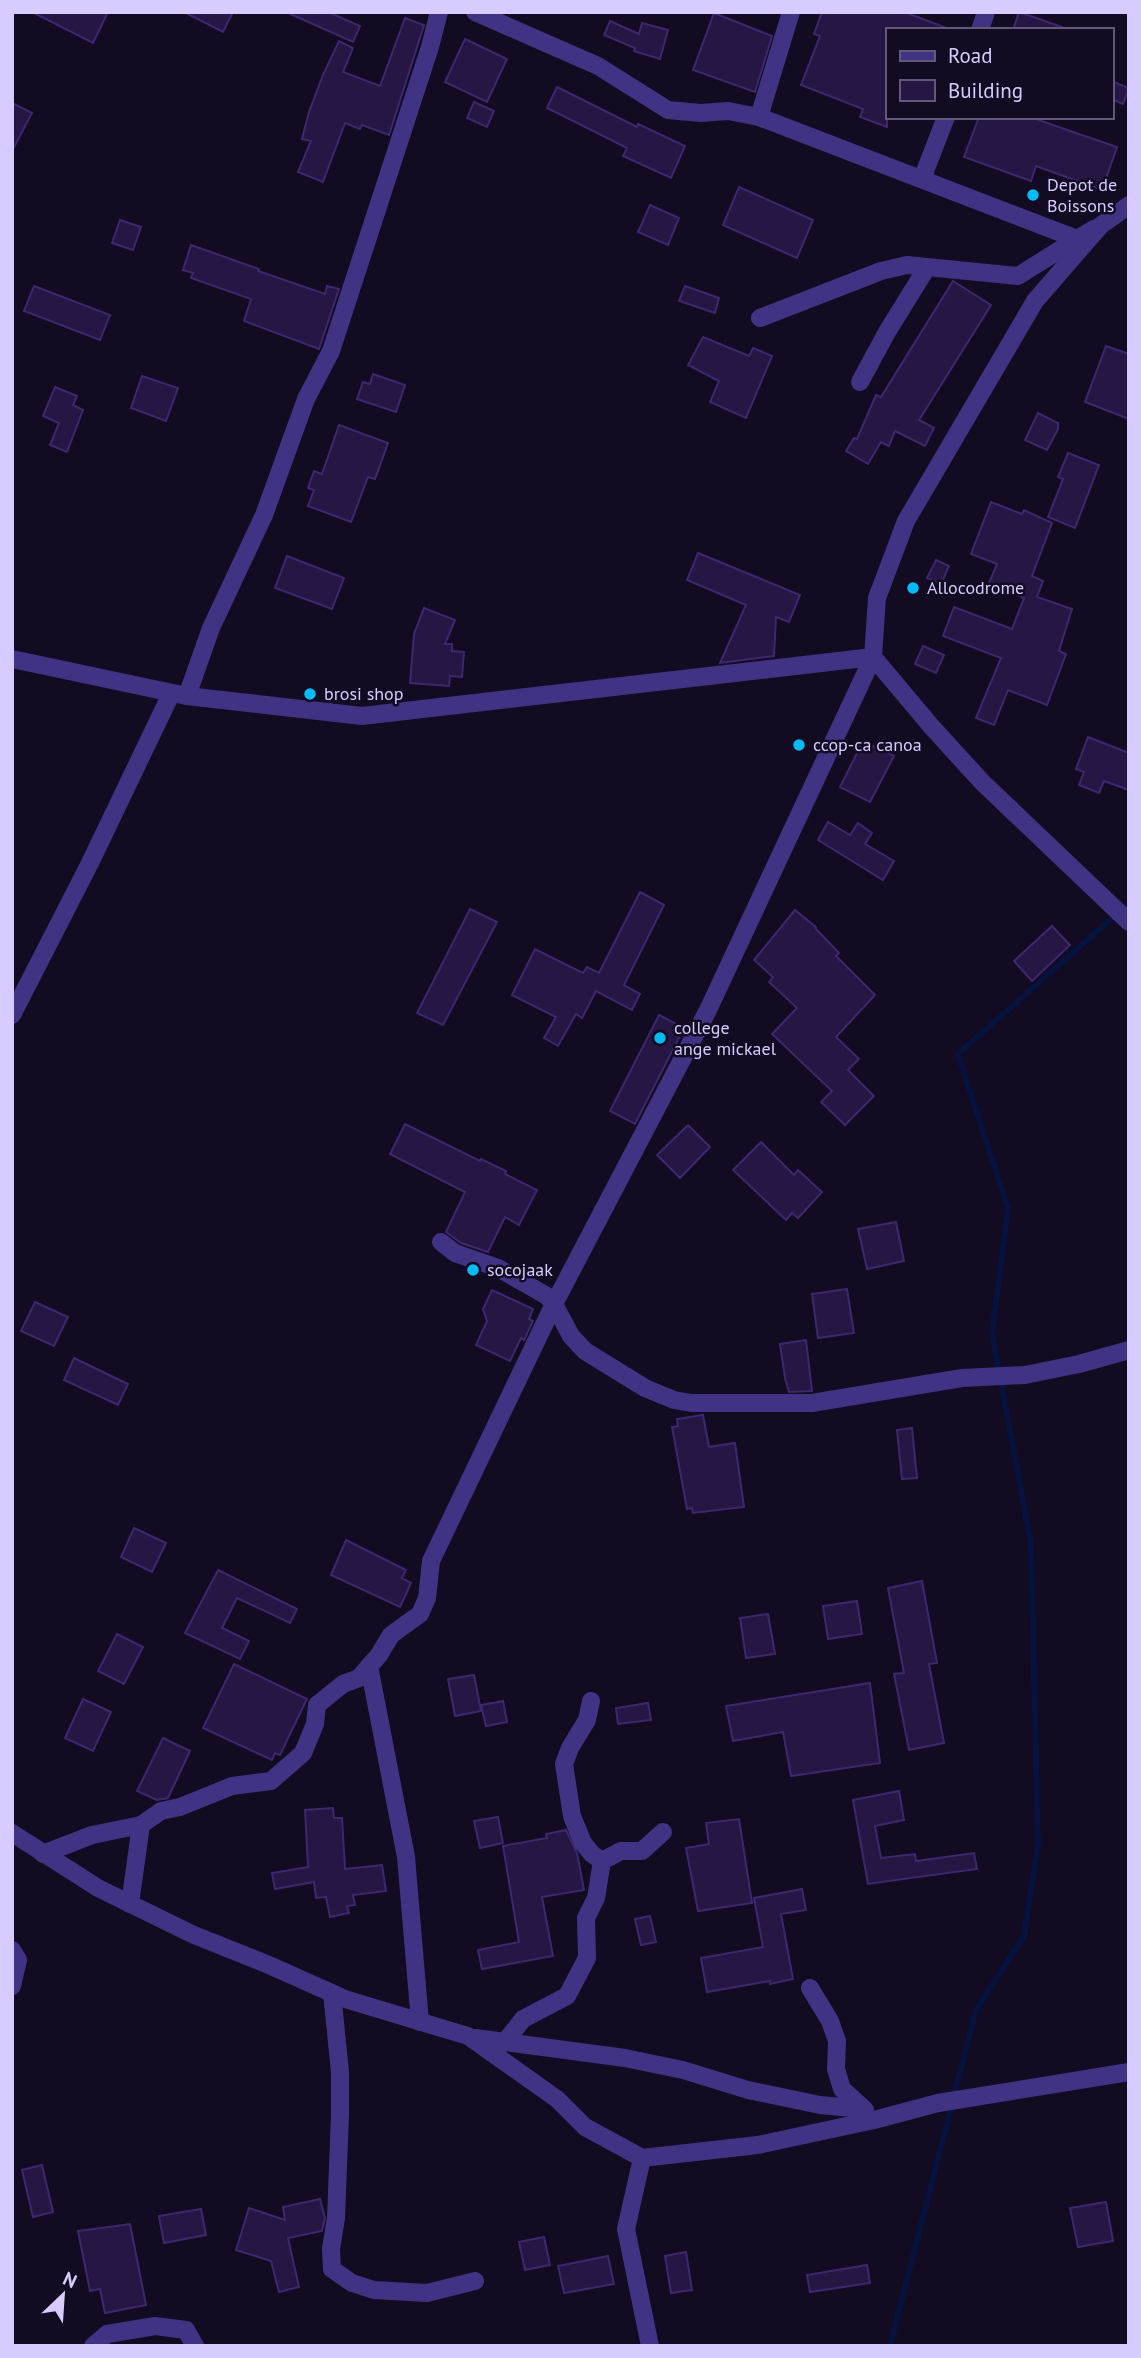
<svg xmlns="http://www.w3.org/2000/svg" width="1141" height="2358" font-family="'PT Sans',sans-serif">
<rect width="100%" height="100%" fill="#120b21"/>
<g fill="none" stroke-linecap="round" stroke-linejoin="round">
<!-- stream -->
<path stroke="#06133f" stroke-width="6" d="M890,2346L976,2010L1024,1936L1038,1845L1031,1543L992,1334L1008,1208L958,1054L1129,903"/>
</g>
<!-- building -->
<g fill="#251643" stroke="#3f2770" stroke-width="2">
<path d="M32,12H108L93,43Z"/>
<path d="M184,12H233L223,32Z"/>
<path d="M286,12H328L360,26L353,42Z"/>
<path d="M822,12H904L947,28L946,30H887V127L860,117L863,109L801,85L820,36L814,34Z"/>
<path d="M1019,12L1062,27V30H1013Z"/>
<path d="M714,13L772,36L755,92L693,70Z"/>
<path d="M405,18L424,25L389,135L362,125L360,129L345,123L323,182L298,172L311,141L302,139L309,112L323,75L339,41L353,48L343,72L380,86Z"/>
<path d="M610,21L639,34L642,23L668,30L660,59L634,51L635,48L604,35Z"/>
<path d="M465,39L507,59L487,102L445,82Z"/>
<path d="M1111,81L1129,88L1123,104L1111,99Z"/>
<path d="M557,87L637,127L638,124L685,146L671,178L623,156L627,148L547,108Z"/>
<path d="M474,102L494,111L487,127L467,118Z"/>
<path d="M12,103L32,113L12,151Z"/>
<path d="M979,117H1030L1117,147L1102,190L1036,166L1031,181L964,157Z"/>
<path d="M739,187L813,220L797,258L723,225Z"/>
<path d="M650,205L679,218L668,245L638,232Z"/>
<path d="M120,220L141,227L133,250L112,243Z"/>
<path d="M191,245L259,269L258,271L325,294L327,286L339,289L319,349L244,321L251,299L191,278L193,273L183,270Z"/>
<path d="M953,281L991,305L919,420L934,428L925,446L895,431L889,446L881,442L868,464L846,451L854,438L857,439L876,395L881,397Z"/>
<path d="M34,286L110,315L100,340L24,311Z"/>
<path d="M685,286L719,298L715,313L679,301Z"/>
<path d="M703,337L749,356L753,348L772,356L746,418L710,402L719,381L688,365Z"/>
<path d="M1106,346L1129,354V419L1085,402Z"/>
<path d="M373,374L405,385L396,412L357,399L363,382L370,384Z"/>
<path d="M142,376L178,388L166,421L131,408Z"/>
<path d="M55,387L77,396L73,405L83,410L67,452L50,445L59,423L43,416Z"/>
<path d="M1038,413L1058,423V429L1047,450L1025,440Z"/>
<path d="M339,425L388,443L375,479L368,477L351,522L308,506L314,490L308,488L314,471L322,474Z"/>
<path d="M1068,453L1099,465L1075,528L1048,517L1063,479L1058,477Z"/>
<path d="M991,502L1022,514L1024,510L1052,523L1032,576L1043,581L1037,597L1072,609L1059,651L1066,654L1047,705L1008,690L994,725L976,718L1001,658L943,636L954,607L1012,629L1024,598L989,583L997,564L971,554Z"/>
<path d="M698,553L800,595L789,622L776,617L774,656L720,663L746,605L687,580Z"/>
<path d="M287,556L344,578L332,609L275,588Z"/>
<path d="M936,560L949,566L941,584L927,578Z"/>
<path d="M424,608L455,620L445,644H452V651L464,652L462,677L450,676L449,686L410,683L414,634Z"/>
<path d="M923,646L944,655L936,673L915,664Z"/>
<path d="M1088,737L1129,753V790L1104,781L1099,793L1079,785L1084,772L1076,769Z"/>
<path d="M863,741L894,756L870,802L840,787Z"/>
<path d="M828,822L850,835L858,823L872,833L865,844L894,861L883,880L818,840Z"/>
<path d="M640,892L664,905L624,985L640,994L632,1010L596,991L582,1018L576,1014L558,1046L544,1038L556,1017L512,995L535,949L583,973L587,967L599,973Z"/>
<path d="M470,909L497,922L443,1025L417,1013Z"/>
<path d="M795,910L816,927L815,928L839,953L836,956L875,995L836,1037L859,1059L848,1070L874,1096L845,1125L821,1102L832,1091L772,1034L797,1008L769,982L773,977L754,960Z"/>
<path d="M1052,926L1070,945L1032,981L1014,961Z"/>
<path d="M659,1015L684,1028L635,1124L610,1111Z"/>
<path d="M405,1124L480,1161L481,1159L506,1171L505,1174L537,1190L519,1225L505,1217L488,1252L461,1243L446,1232L465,1192L390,1154Z"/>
<path d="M688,1125L710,1147L680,1178L657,1155Z"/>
<path d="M761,1142L794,1175L798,1170L822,1192L798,1218L792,1213L786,1220L733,1170Z"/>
<path d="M896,1222L904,1261L867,1269L858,1229Z"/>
<path d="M847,1289L854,1333L818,1338L812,1294Z"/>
<path d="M492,1290L533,1309L529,1319L533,1321L524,1340L521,1338L510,1361L476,1345L487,1321L483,1309Z"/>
<path d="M35,1302L68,1317L54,1346L21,1331Z"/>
<path d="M806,1340L812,1391L789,1392L785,1378L780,1344Z"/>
<path d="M74,1358L128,1384L118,1405L64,1380Z"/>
<path d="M703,1415L709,1447L735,1443L744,1507L693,1513L692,1508L687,1509L672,1427L678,1426L677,1419Z"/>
<path d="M912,1428L917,1478L902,1479L897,1430Z"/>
<path d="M134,1528L166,1543L152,1572L121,1557Z"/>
<path d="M346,1540L406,1570L402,1578L411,1583L400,1607L331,1575Z"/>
<path d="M218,1570L297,1609L290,1623L237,1598L222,1628L249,1641L240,1659L185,1633Z"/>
<path d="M922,1581L937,1663L929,1664L944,1743L909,1750L894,1674L904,1673L888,1588Z"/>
<path d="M857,1601L862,1634L828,1639L823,1606Z"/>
<path d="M768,1614L775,1654L746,1658L740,1618Z"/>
<path d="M117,1634L143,1647L124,1684L98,1671Z"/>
<path d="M234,1664L307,1699L280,1755L275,1753L272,1760L203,1728Z"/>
<path d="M474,1675L481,1711L455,1716L448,1679Z"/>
<path d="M870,1683L880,1763L791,1776L783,1732L733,1741L726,1706Z"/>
<path d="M83,1699L111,1712L93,1751L65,1738Z"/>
<path d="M503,1701L507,1722L486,1726L481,1705Z"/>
<path d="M648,1703L651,1720L618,1724L616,1708Z"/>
<path d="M163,1738L190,1751L168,1798L157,1800L137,1791Z"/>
<path d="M899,1791L904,1820L875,1826L881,1858L915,1854L916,1861L974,1853L977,1869L868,1884L853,1800Z"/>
<path d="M333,1808L334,1818H342L345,1869L382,1865L386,1891L353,1895L355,1905L347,1906L349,1913L330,1917L326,1897L316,1898L314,1882L275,1889L272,1873L308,1867L305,1810Z"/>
<path d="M498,1817L503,1843L480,1848L474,1821Z"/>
<path d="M739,1819L752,1903L698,1911L686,1848L709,1844L706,1823Z"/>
<path d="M566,1830L577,1853L584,1890L542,1897L553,1956L482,1969L478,1950L519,1942L503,1846L547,1838L546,1834Z"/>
<path d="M802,1889L806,1910L781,1914L793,1979L770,1984V1981L707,1992L701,1958L763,1947L754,1898Z"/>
<path d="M650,1916L656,1942L641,1945L635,1919Z"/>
<path d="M42,2165L53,2212L33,2217L22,2170Z"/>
<path d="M320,2199L325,2218L322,2231L288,2238L299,2287L279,2292L271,2261L236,2250L249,2208L285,2220L283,2207Z"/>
<path d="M1106,2202L1113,2241L1078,2247L1070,2208Z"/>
<path d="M201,2209L206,2235L164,2243L159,2216Z"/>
<path d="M130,2224L146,2305L105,2313L100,2289L90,2291L78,2231Z"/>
<path d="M544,2237L550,2265L525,2270L519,2242Z"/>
<path d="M686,2252L692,2290L671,2293L665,2256Z"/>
<path d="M608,2256L614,2284L564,2293L558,2266Z"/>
<path d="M867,2265L870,2283L810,2292L807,2275Z"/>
</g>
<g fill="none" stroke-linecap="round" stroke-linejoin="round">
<!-- street -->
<g stroke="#413383" stroke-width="18">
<path d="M475,12L598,66L668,110L701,113L728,111L759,117L1077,239L1094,229"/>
<path d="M980,30L986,12"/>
<path d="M759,117L791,12"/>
<path d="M922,179L946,117"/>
<path d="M1129,205L1100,226L1035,301L906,521L877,598L873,657L931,726L982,782L1129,922"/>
<path d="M760,318L881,271L907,265L1018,276L1077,239"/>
<path d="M860,382L887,332L926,269"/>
<path d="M873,657L708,1010L554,1304L571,1336L585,1351L645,1388L674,1400L691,1403H812L962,1378L1025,1375L1079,1364L1129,1350"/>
<path d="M12,659L187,696L362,716L873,657"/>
<path d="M187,696L211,628L264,515L306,399L331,351L430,47L439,12"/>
<path d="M12,1015L90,863L171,694"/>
<path d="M369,1666L406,1857L420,2022"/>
<path d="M591,1701L587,1720L570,1748L564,1764L572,1816L583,1843L592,1854L602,1861"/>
<path d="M12,1833L98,1888L194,1935L269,1965L345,1999L468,2036L557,2099L585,2127L642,2158L758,2145L874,2120L938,2103L1129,2072"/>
<path d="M43,1854L92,1835L141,1825L161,1811L180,1807L232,1786L271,1781L303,1753L315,1724L317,1705L343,1684L359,1678L379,1655L391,1635L420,1614L427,1598L431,1561L554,1304L547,1296L498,1268L455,1253L441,1242"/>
<path d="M602,1861L621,1851H642L663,1832"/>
<path d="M130,1904L141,1825"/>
<path d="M12,1950L18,1960L12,1986"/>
<path d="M810,1988L830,2021L837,2041L836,2069L842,2089L865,2110"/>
<path d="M332,1993L340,2072V2115L336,2218L331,2249L332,2269L352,2283L374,2290L427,2293L475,2281"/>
<path d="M475,2038L625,2058L683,2070L748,2090L820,2105L863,2109"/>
<path d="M504,2043L523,2019L567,1996L587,1958L586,1918L596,1898L602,1861"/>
<path d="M642,2158L626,2229L650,2346"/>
<path d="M93,2346L107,2334L155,2326L186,2330L195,2346"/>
</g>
</g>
<!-- markers -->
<g fill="#00bcf6" stroke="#120b21" stroke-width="2.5">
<circle cx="1033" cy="195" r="7"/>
<circle cx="913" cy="588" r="7"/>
<circle cx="310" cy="694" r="7"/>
<circle cx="799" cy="745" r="7"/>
<circle cx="660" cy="1038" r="7"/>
<circle cx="473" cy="1270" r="7"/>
</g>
<g text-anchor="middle" stroke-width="5" stroke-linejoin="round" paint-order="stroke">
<!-- poi labels -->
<g font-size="18" fill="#d8cbff" stroke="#120b21" text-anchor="start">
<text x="1047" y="191">Depot de<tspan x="1047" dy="21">Boissons</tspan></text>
<text x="927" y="594">Allocodrome</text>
<text x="324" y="700">brosi shop</text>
<text x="813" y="751">ccop-ca canoa</text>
<text x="674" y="1034">college<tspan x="674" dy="21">ange mickael</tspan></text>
<text x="487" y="1276">socojaak</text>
</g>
</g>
<!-- border -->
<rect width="1141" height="2358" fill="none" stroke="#d8cbff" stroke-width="28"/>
<!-- legend -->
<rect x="886" y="28" width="228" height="91" fill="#120b21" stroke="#61587a" stroke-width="2"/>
<rect x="900" y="51" width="35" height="10" fill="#413383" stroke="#61587a" stroke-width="2"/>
<text x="948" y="63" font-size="21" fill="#d8cbff">Road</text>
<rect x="900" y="80" width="35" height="21" fill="#251643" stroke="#61587a" stroke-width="2"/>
<text x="948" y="98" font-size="21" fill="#d8cbff">Building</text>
<!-- north arrow -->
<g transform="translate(63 2295) rotate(25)" stroke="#120b21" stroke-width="5" paint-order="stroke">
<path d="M0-5L12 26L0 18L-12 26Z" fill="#d8cbff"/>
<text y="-10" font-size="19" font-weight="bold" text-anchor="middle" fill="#d8cbff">N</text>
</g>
</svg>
